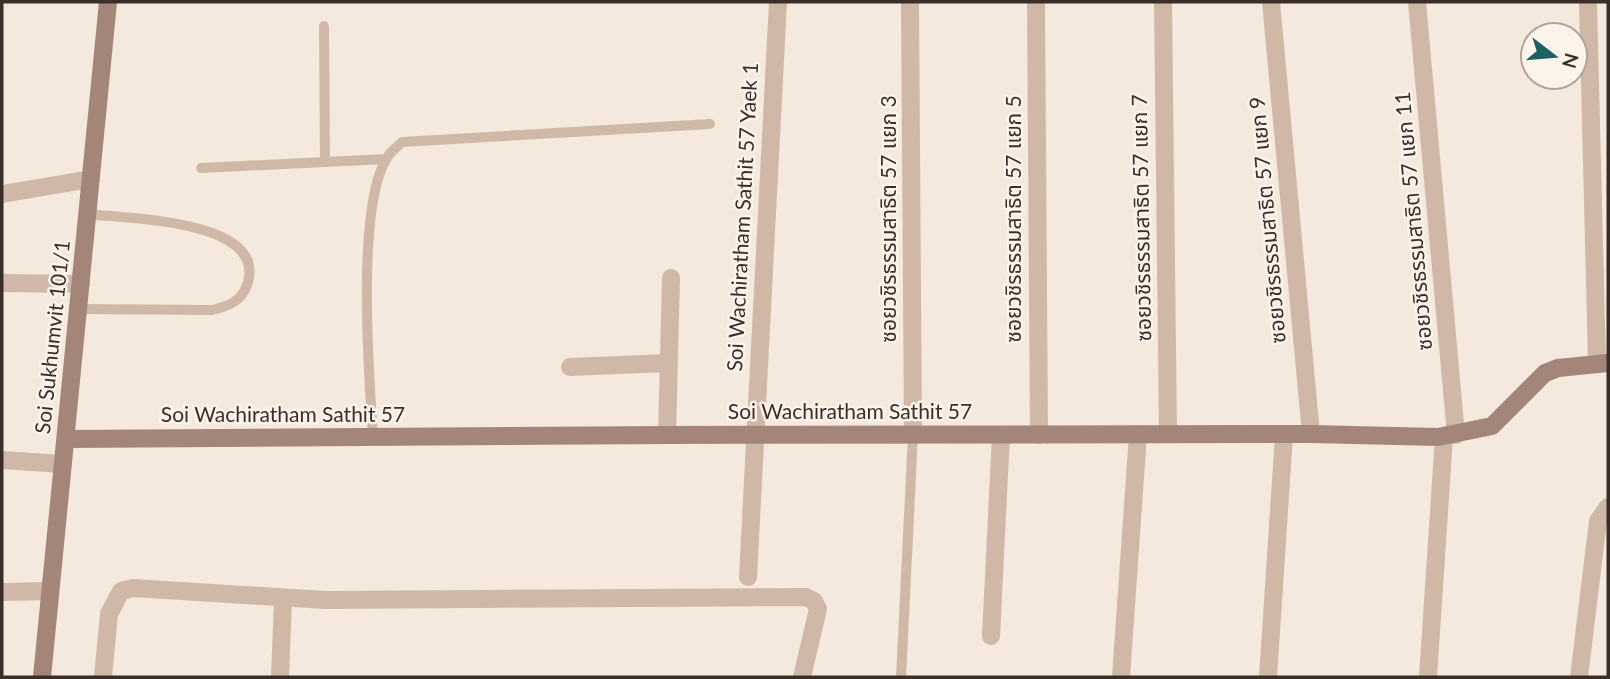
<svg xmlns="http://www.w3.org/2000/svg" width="1610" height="679" font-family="Lato,'Noto Sans Thai',sans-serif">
<rect width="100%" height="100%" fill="#f5e9de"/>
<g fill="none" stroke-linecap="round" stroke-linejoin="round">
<!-- lane -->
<g stroke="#cfb8a8" stroke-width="10">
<path d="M324,26L325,162"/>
<path d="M201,168L386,159"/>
<path d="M79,309L212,310C229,306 243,301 248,282C265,219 127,219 88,214"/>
<path d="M373,437C369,377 356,205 387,158C390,152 397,147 402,142L710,124"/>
<path d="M901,677L913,435"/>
</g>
<!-- street -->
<g stroke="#cfb8a8" stroke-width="18">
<path d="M910,2L913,435"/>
<path d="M1036,2L1039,435"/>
<path d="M1163,2L1168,434"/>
<path d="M1271,2L1311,434"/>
<path d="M1417,2L1456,435"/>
<path d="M1588,2L1597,363"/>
<path d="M2,194L91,179"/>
<path d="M2,283L81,284"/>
<path d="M570,367L668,363"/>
<path d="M667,435L671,278"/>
<path d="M2,460L63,464"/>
<path d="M748,577L778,2"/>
<path d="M2,592L50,591"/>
<path d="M991,636L1001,435"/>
<path d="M103,677L109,614L121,591L133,588L325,600L806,597L814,601L818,609L802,677"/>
<path d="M280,677L283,599"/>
<path d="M1121,677L1138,434"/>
<path d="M1268,677L1284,435"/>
<path d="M1428,677L1444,437"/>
<path d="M1579,677L1598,521L1608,507"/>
</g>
<!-- secondary -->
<g stroke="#a38679" stroke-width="18">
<path d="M66,439L667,435L1311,434L1438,437L1492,426L1545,373L1558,368L1608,363"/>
<path d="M42,677L108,2"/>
</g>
</g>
<g text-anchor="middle" stroke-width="5" stroke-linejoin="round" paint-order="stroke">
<!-- street labels -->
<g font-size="21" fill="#3b2e29" stroke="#fcf3eb">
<text transform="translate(743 217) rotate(-87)" y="7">Soi Wachiratham Sathit 57 Yaek 1</text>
<text transform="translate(1142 218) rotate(-91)" y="7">ซอยวชิรธรรมสาธิต 57 แยก 7</text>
<text transform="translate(889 219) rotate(-90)" y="7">ซอยวชิรธรรมสาธิต 57 แยก 3</text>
<text transform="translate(1014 219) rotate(-90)" y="7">ซอยวชิรธรรมสาธิต 57 แยก 5</text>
<text transform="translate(1268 220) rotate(-95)" y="7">ซอยวชิรธรรมสาธิต 57 แยก 9</text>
<text transform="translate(1414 221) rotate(-95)" y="7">ซอยวชิรธรรมสาธิต 57 แยก 11</text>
<text transform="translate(53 337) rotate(-84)" y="7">Soi Sukhumvit 101/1</text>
<text x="850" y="419">Soi Wachiratham Sathit 57</text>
<text x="283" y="422">Soi Wachiratham Sathit 57</text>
</g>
</g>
<!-- border -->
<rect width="1610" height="679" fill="none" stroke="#3b2e29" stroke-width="7"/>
<!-- north arrow -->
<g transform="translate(1554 56) rotate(106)"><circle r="33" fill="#fcf3eb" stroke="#afa49d" stroke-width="2"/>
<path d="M0-5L12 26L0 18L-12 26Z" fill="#196162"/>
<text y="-10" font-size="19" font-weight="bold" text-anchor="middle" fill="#3b2e29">N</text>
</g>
</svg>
